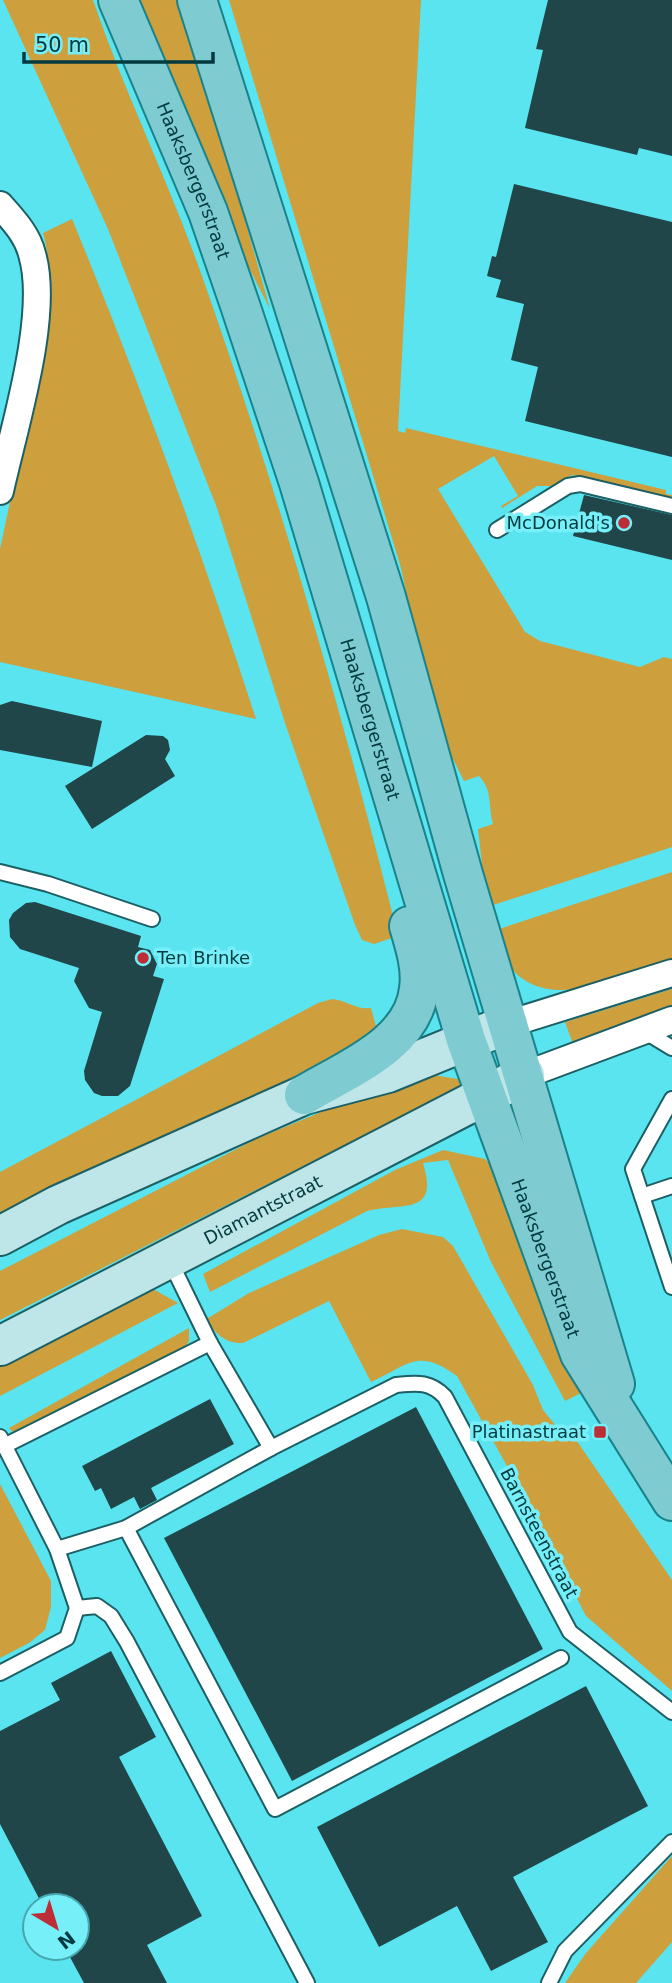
<svg xmlns="http://www.w3.org/2000/svg" width="672" height="1983" font-family="'DejaVu Sans',sans-serif">
<rect width="100%" height="100%" fill="#77eff9"/>
<!-- built -->
<path fill="#5ae4f0" fill-rule="evenodd" d="M0,0H672V1983H0ZM35,1906H77V1948H35Z"/>
<!-- green -->
<g fill="#cd9f3d">
<path d="M3,0H93C125,94 169,182 202,276C278,492 343,714 398,936L374,944L362,940L355,925L285,723L217,508L108,229Z"/>
<path d="M136,0H183L270,309L245,260Z"/>
<path d="M229,0H421L398,431L405,433L406,428L666,490V494L672,495V500L572,475L554,486H537L502,508L501,506L518,496L494,456L438,489L525,632L540,641L640,667L664,657L672,659V847L487,907L478,829L493,824C488,807 493,790 479,776L464,781L433,719L401,568Z"/>
<path d="M72,219C140,384 201,549 256,719L0,662V549L47,328C50,295 52,266 43,233Z"/>
<path d="M672,872V961C606,982 520,1027 493,931Z"/>
<path d="M672,989V1012L573,1044L565,1022Z"/>
<path d="M332,999C346,1000 356,1010 371,1008L377,1030L326,1065L252,1097L0,1225V1172L318,1003Z"/>
<path d="M433,1075L464,1080L463,1085L0,1320V1271L256,1139L391,1083Z"/>
<path d="M443,1150L485,1159L503,1176L581,1393L565,1401L491,1262L448,1160L423,1163C440,1217 401,1202 367,1211L210,1292L203,1274L395,1170Z"/>
<path d="M402,1229L443,1237L453,1246L533,1385L543,1410L561,1432L568,1428L672,1580V1691L586,1616L538,1522L457,1376C418,1348 410,1364 371,1382L329,1301L243,1343C225,1344 216,1333 205,1320L249,1293L379,1235Z"/>
<path d="M153,1289L178,1303L0,1396V1367Z"/>
<path d="M189,1328V1341L184,1349L25,1433H14L9,1428Z"/>
<path d="M0,1484L51,1581V1607L45,1630L29,1643L0,1658Z"/>
<path d="M672,1856V1942L636,1983H565L586,1953Z"/>
</g>
<!-- building -->
<g fill="#204649">
<path d="M548,0H672V156L639,148L637,155L525,128L543,50L536,49Z"/>
<path d="M514,184L672,222V457L525,421L538,367L511,360L524,304L496,297L501,280L487,276L492,256L496,257Z"/>
<path d="M584,495L672,515V560L573,536Z"/>
<path d="M12,701L102,721L92,767L0,750V705Z"/>
<path d="M146,735L163,736L168,740L170,750L165,759L175,776L92,829L65,786Z"/>
<path d="M35,902L141,936L138,947L150,950L157,964L153,976L164,979L130,1086L118,1096H102L94,1093L85,1080L84,1071L102,1012L89,1008L74,981L79,968L20,949L10,937L9,920L13,913L26,903Z"/>
<path d="M210,1399L234,1444L151,1488L157,1500L140,1509L134,1497L111,1509L101,1488L95,1491L82,1466Z"/>
<path d="M416,1407L543,1649L292,1781L164,1538Z"/>
<path d="M111,1651L156,1737L119,1757L202,1916L147,1945L167,1983H84L65,1948H77V1906H43L0,1824V1731L60,1700L51,1683Z"/>
<path d="M586,1686L648,1806L513,1877L548,1942L491,1971L457,1906L379,1947L317,1827Z"/>
</g>
<g fill="none" stroke-linecap="round" stroke-linejoin="round">
<!-- service casing -->
<g stroke="#1c5f64" stroke-width="18">
<g id="service">
<path d="M497,530L568,486L580,484L672,506"/>
<path d="M0,872L48,884L152,919"/>
<path d="M644,1031L672,1048"/>
<path d="M672,1099L633,1169L672,1287"/>
<path d="M642,1196L672,1186"/>
<path d="M169,1259L210,1343L271,1448"/>
<path d="M0,1437L57,1549L77,1608L67,1638L0,1673"/>
<path d="M4,1446L210,1343"/>
<path d="M126,1528L275,1809L561,1658"/>
<path d="M57,1549L126,1528L271,1448L396,1385C417,1383 430,1381 445,1397L570,1632L672,1712"/>
<path d="M77,1608L97,1606L111,1616L127,1642L307,1983"/>
<path d="M549,1983L565,1951L672,1842"/>
</g>
</g>
<!-- minor casing -->
<g stroke="#1c5f64" stroke-width="30">
<g id="minor">
<path d="M0,205C13,220 27,234 32,254C50,314 14,427 0,491"/>
<path d="M508,1024L672,973"/>
<path d="M525,1075L672,1020"/>
</g>
</g>
<!-- secondary casing -->
<g stroke="#1c5f64" stroke-width="42">
<g id="secondary">
<path d="M0,1236L58,1205L304,1095L388,1073L508,1024"/>
<path id="s1" d="M0,1346L525,1075"/>
</g>
</g>
<!-- primary casing -->
<g stroke="#1a828a" stroke-width="42">
<g id="primary">
<path id="s2" d="M118,0L208,212L241,308L299,483L466,1040L580,1354L672,1501"/>
<path d="M197,0L386,597L463,874L615,1384"/>
<path d="M304,1095C345,1070 413,1045 419,989C422,968 415,946 409,926"/>
</g>
</g>
<!-- service -->
<use href="#service" stroke="#fff" stroke-width="14"/>
<!-- minor -->
<use href="#minor" stroke="#fff" stroke-width="26"/>
<!-- secondary -->
<use href="#secondary" stroke="#bee5e8" stroke-width="38"/>
<!-- primary -->
<use href="#primary" stroke="#7ecbd1" stroke-width="38"/>
</g>
<!-- markers -->
<g fill="#bd2d35" stroke="#77eff9" stroke-width="2.5">
<circle cx="624" cy="523" r="7"/>
<circle cx="143" cy="958" r="7"/>
<rect x="593" y="1425" width="14" height="14" rx="3.5"/>
</g>
<g text-anchor="middle" stroke-width="7" stroke-linejoin="round" paint-order="stroke">
<!-- street labels -->
<g font-size="18" fill="#003a3e" stroke="#77eff9">
<text dy="6" stroke="none"><textPath href="#s2" startOffset="196">Haaksbergerstraat</textPath></text>
<text dy="6" stroke="none"><textPath href="#s2" startOffset="763">Haaksbergerstraat</textPath></text>
<text dy="6" stroke="none"><textPath href="#s1" startOffset="296">Diamantstraat</textPath></text>
<text dy="6" stroke="none"><textPath href="#s2" startOffset="1330">Haaksbergerstraat</textPath></text>
<text transform="translate(539 1533) rotate(62)" y="6">Barnsteenstraat</text>
</g>
<!-- poi labels -->
<g font-size="18" fill="#003a3e" stroke="#77eff9" text-anchor="end">
<text x="610" y="529">McDonald's</text>
<text x="157" y="964" text-anchor="start">Ten Brinke</text>
<text x="586" y="1438">Platinastraat</text>
</g>
</g>
<!-- north arrow -->
<g transform="translate(56 1927) rotate(142)"><circle r="33" fill="#77eff9" stroke="#47a7ae" stroke-width="2"/>
<path d="M0-5L12 26L0 18L-12 26Z" fill="#bd2d35"/>
<text y="-10" font-size="19" font-weight="bold" text-anchor="middle" fill="#003a3e">N</text>
</g>
<!-- scale -->
<path d="M24 52v10h189v-10" fill="none" stroke="#003a3e" stroke-width="3.5"/>
<text x="35" y="52" font-size="21" fill="#003a3e" stroke="#77eff9" stroke-width="5" paint-order="stroke">50 m</text>
</svg>
